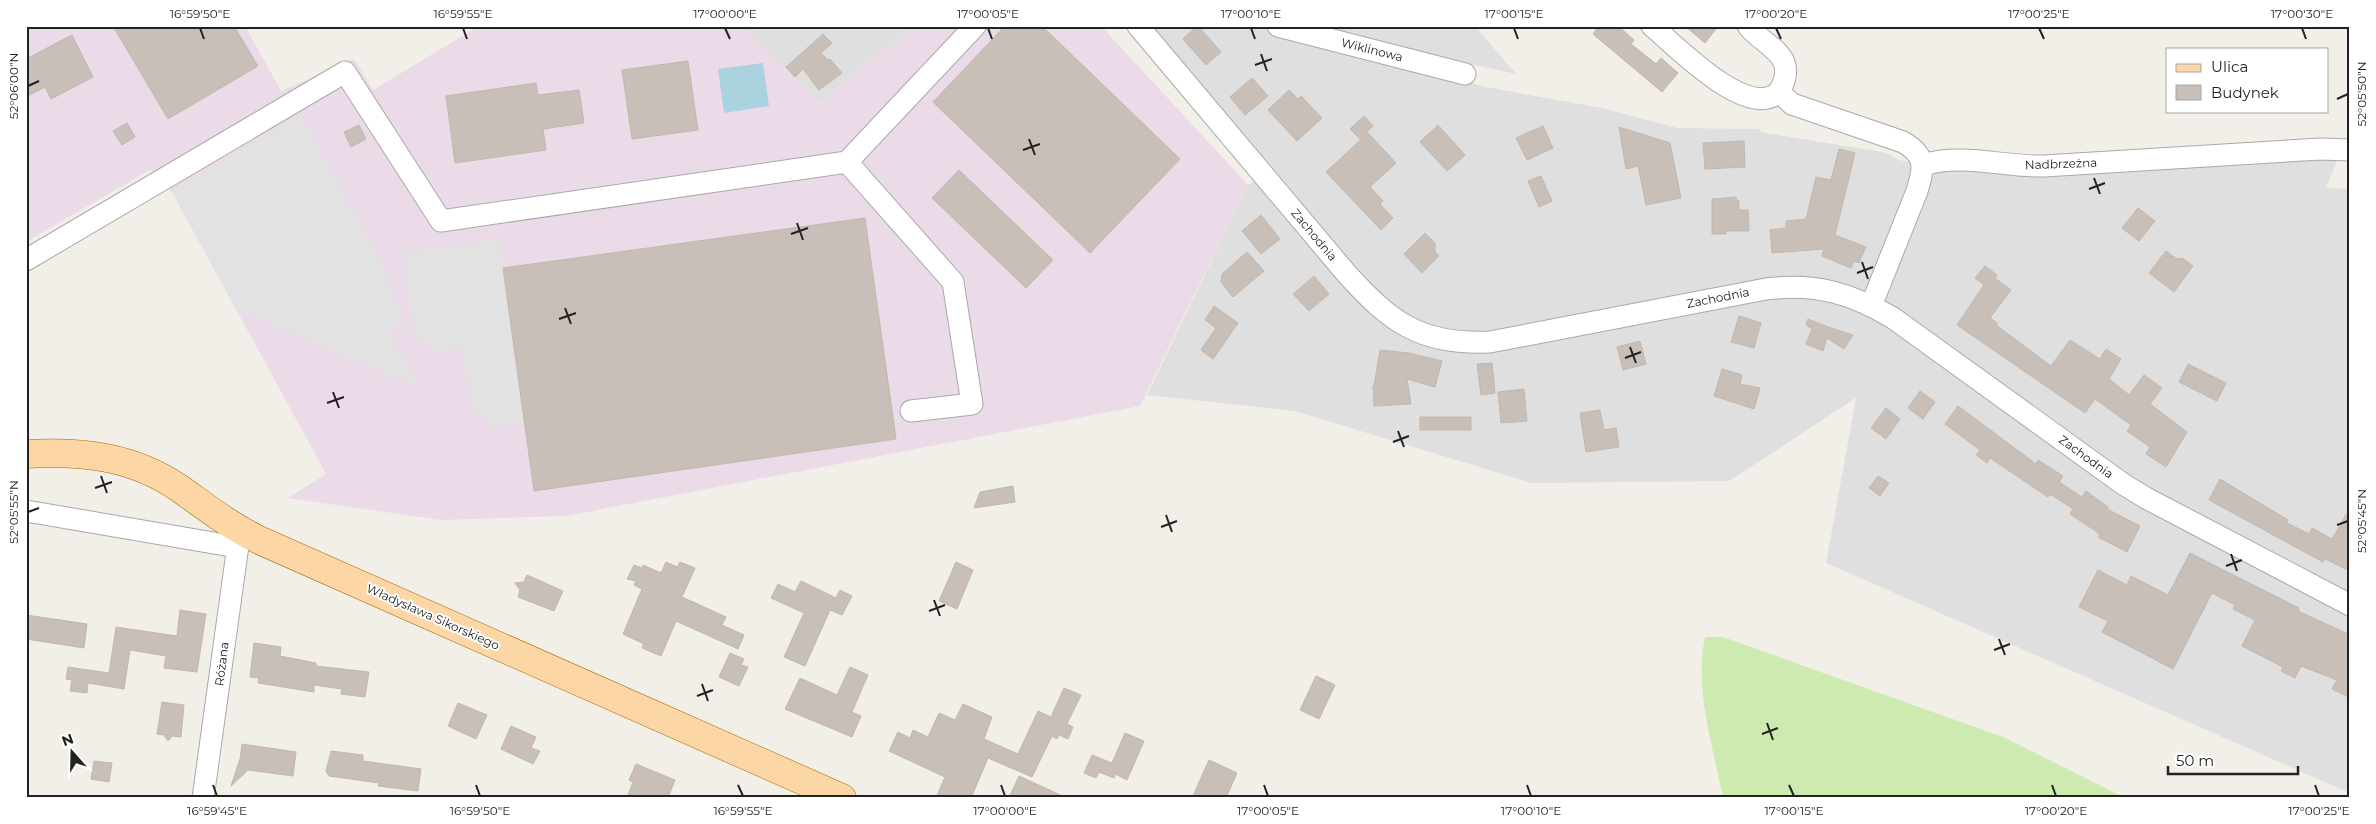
<svg xmlns="http://www.w3.org/2000/svg" width="2376" height="824" font-family="Montserrat,sans-serif">
<rect width="100%" height="100%" fill="#f2efe9"/>
<!-- residential -->
<g fill="#e0dfdf">
<path d="M739,26H915L820,102Z"/>
<path d="M1145,26H1475L1516,74L1452,60L1449,77L1486,87L1602,108L1677,128L1759,129L1760,132L1876,151L1890,154L1898,160L1955,169L2340,153L2326,188L2350,189V793L1826,563L1856,398L1729,481L1532,483L1295,411L1147,395L1248,185L1271,170Z"/>
</g>
<!-- industrial -->
<path fill="#ebdbe8" d="M26,26H245L281,91L354,59L373,90L479,26H739L820,102L915,26H1101L1248,185L1140,406L566,516L441,520L288,498L326,474L172,192L150,170L26,242Z"/>
<!-- grass -->
<path fill="#cdebb0" d="M1705,637H1723L2003,737L2125,798H1723C1713,746 1694,689 1705,637Z"/>
<!-- parking -->
<g fill="#e2e2e2">
<path d="M301,115L381,263L404,322L388,331L419,388L236,309L172,192Z"/>
<path d="M499,240L524,423L488,428L485,412L472,414L463,348L430,352L428,340L415,342L403,253Z"/>
</g>
<!-- water -->
<path fill="#aad3df" d="M763,63L769,106L724,113L718,69Z"/>
<!-- building -->
<g fill="#c7bfb8" stroke="#c4b6ab">
<path d="M113,26H234L258,66L168,119Z"/>
<path d="M1005,26H1042L1180,159L1090,253L933,102Z"/>
<path d="M1599,26H1618L1634,40L1631,44L1656,64L1661,58L1678,73L1662,92L1593,34Z"/>
<path d="M1685,26H1718L1705,43Z"/>
<path d="M1195,28H1200L1221,52L1206,65L1183,39Z"/>
<path d="M823,34L832,43L821,53L828,60L830,59L842,73L819,90L803,69L795,77L786,67Z"/>
<path d="M72,35L93,77L51,99L45,87L26,97V59Z"/>
<path d="M688,61L698,130L632,139L622,70Z"/>
<path d="M1252,78L1268,96L1245,115L1230,97Z"/>
<path d="M536,83L538,95L579,90L584,123L543,129L546,150L455,163L446,96Z"/>
<path d="M1289,90L1298,99L1301,96L1322,118L1297,141L1268,110Z"/>
<path d="M1364,116L1373,126L1360,139L1350,129Z"/>
<path d="M127,123L135,137L122,145L113,131Z"/>
<path d="M359,125L366,139L351,147L344,132Z"/>
<path d="M1438,125L1465,155L1447,171L1420,142Z"/>
<path d="M1543,126L1553,148L1527,160L1516,138Z"/>
<path d="M1619,127L1670,143L1681,198L1646,205L1638,166L1626,169Z"/>
<path d="M1368,133L1396,163L1370,187L1383,201L1380,204L1393,218L1381,230L1326,172Z"/>
<path d="M1744,141L1745,167L1705,169L1703,143Z"/>
<path d="M1839,149L1855,153L1835,235L1866,247L1859,263L1854,261L1851,268L1822,256L1824,249L1772,253L1770,230L1786,228V221L1806,219L1816,177L1831,180Z"/>
<path d="M959,170L1053,260L1026,288L932,198Z"/>
<path d="M1541,176L1552,201L1539,207L1528,181Z"/>
<path d="M1736,197L1737,201H1739V210H1748L1749,231H1726V234H1712V199Z"/>
<path d="M2138,208L2155,221L2139,241L2122,228Z"/>
<path d="M1261,215L1280,239L1261,254L1242,231Z"/>
<path d="M865,218L896,439L534,491L503,268Z"/>
<path d="M1425,233L1435,243V252L1439,256L1422,273L1404,254Z"/>
<path d="M2166,251L2177,259L2182,258L2193,266L2174,292L2149,273Z"/>
<path d="M1247,252L1264,271L1233,297L1221,282L1222,274Z"/>
<path d="M1985,266L1997,275L1995,278L2011,290L1990,318L1997,323L1996,325L2051,366L2070,340L2100,359L2106,349L2121,359L2109,379L2129,395L2144,375L2162,388L2150,404L2187,432L2166,467L2146,454L2150,447L2127,431L2131,425L2095,399L2085,413L1957,325L1984,285L1975,278Z"/>
<path d="M1314,276L1329,294L1309,311L1293,294Z"/>
<path d="M1214,306L1238,323L1213,359L1201,350L1216,328L1205,320Z"/>
<path d="M1739,316L1761,323L1754,348L1731,342Z"/>
<path d="M1808,319L1831,328L1853,335L1844,349L1827,338L1823,351L1806,344L1812,329L1806,325Z"/>
<path d="M1640,341L1646,364L1623,370L1617,347Z"/>
<path d="M1380,350L1409,353L1442,361L1435,387L1407,379L1411,404L1374,406L1373,386H1374Z"/>
<path d="M1492,363L1495,393L1481,395L1477,364Z"/>
<path d="M2188,364L2226,383L2217,401L2179,382Z"/>
<path d="M1722,369L1742,375L1740,384L1760,388L1754,409L1714,396Z"/>
<path d="M1524,389L1527,421L1501,423L1498,392Z"/>
<path d="M1920,391L1935,402L1923,419L1908,408Z"/>
<path d="M1958,406L2036,464L2038,460L2063,476L2059,482L2082,497L2086,491L2108,507L2107,509L2140,526L2127,552L2098,537L2100,534L2070,514L2073,509L2050,494L2048,497L1990,458L1987,463L1976,455L1980,450L1945,424Z"/>
<path d="M1886,408L1900,419L1886,439L1871,428Z"/>
<path d="M1600,410L1604,430L1616,428L1619,447L1586,452L1580,413Z"/>
<rect x="1420" y="417" width="51" height="13"/>
<path d="M1878,476L1889,483L1880,496L1869,488Z"/>
<path d="M2220,479L2288,520L2287,523L2309,534L2312,528L2332,539L2350,508V571L2325,559L2323,562L2209,500Z"/>
<path d="M1013,486L1015,502L974,508L980,492Z"/>
<path d="M2190,553L2299,608L2298,611L2350,635V698L2332,689L2337,680L2301,666L2295,678L2281,671L2283,667L2242,646L2255,620L2233,609L2235,605L2212,593L2173,669L2102,632L2108,621L2079,607L2098,570L2127,585L2131,576L2168,595Z"/>
<path d="M666,562L677,567L680,562L695,568L682,597L726,617L722,625L744,635L738,649L676,621L661,656L642,648L644,644L623,634L642,589L634,585L636,581L627,579L634,565L642,568L643,565L661,573Z"/>
<path d="M956,562L973,570L957,609L939,601Z"/>
<path d="M527,575L563,591L554,611L518,597L520,590L515,583L524,582Z"/>
<path d="M801,581L836,598L840,590L852,596L842,615L830,610L805,666L784,657L804,613L771,598L778,584L795,592Z"/>
<path d="M180,610L206,614L197,672L164,668L166,656L130,650L124,689L88,683L87,693L70,691L72,680L66,679L68,667L109,673L116,627L177,636Z"/>
<path d="M26,615L87,624L84,648L26,639Z"/>
<path d="M254,643L281,647L280,656L316,663V666L369,672L365,697L341,694L342,689L314,685V692L258,683L259,678L250,677Z"/>
<path d="M730,653L744,659L741,665L748,667L739,686L719,677Z"/>
<path d="M850,667L868,675L852,712L861,716L852,737L785,709L800,678L837,695Z"/>
<path d="M1316,676L1335,685L1319,719L1300,710Z"/>
<path d="M1064,688L1081,695L1067,724L1073,727L1068,739L1059,735L1057,739L1052,736L1032,777L988,758L971,798H936L945,777L889,751L898,732L910,738L913,730L928,737L939,713L955,720L963,704L992,717L984,739L1018,754L1038,711L1051,717Z"/>
<path d="M162,702L184,705L181,737L172,736L168,741L164,735L157,734Z"/>
<path d="M458,703L487,715L476,739L448,726Z"/>
<path d="M511,726L536,737L531,748L540,751L533,764L501,749Z"/>
<path d="M1125,733L1144,741L1127,780L1115,774L1114,778L1099,772L1096,778L1084,773L1092,755L1112,763Z"/>
<path d="M242,744L296,752L293,776L248,770L231,786L240,759Z"/>
<path d="M331,751L363,755V761L421,769L418,791L378,786L379,783L329,776L326,771Z"/>
<path d="M1209,760L1237,773L1226,798H1192Z"/>
<path d="M94,761L112,763L109,782L91,779Z"/>
<path d="M636,764L675,780L668,798H627L633,782L629,780Z"/>
<path d="M1019,776L1067,798H1009Z"/>
</g>
<g fill="none" stroke-linecap="round" stroke-linejoin="round">
<!-- minor casing -->
<g stroke="#a9a9a9" stroke-width="23">
<g id="minor">
<path d="M1138,26L1346,273C1391,323 1421,345 1490,342L1766,289C1816,283 1851,293 1893,318L2123,484L2146,498L2350,605"/>
<path d="M1278,26L1465,74"/>
<path d="M1652,26C1676,46 1748,121 1779,92"/>
<path d="M1748,26C1767,49 1800,55 1779,92L1792,104L1903,142C1927,156 1924,168 1917,191L1871,306"/>
<path d="M847,162L953,282L972,404L911,411"/>
<path d="M1923,165C1963,153 2003,167 2044,166L2320,149L2350,150"/>
<path d="M26,260L345,72L441,221L847,162L975,26"/>
<path d="M26,511L237,547"/>
<path d="M203,798L240,531"/>
</g>
</g>
<!-- major casing -->
<g stroke="#a06b00" stroke-width="29">
<path id="major" d="M26,454C82,451 132,456 179,488C206,507 230,526 259,540L842,798"/>
</g>
<!-- minor -->
<use href="#minor" stroke="#fff" stroke-width="21"/>
<!-- major -->
<use href="#major" stroke="#fcd6a4" stroke-width="28"/>
</g>
<!-- ticks -->
<path fill="none" stroke="#222" stroke-width="2" d="M200,28L204,39M463,28L467,39M725,28L730,39M988,28L992,39M1251,28L1255,39M1514,28L1518,39M1776,28L1781,39M2039,28L2044,39M2302,28L2306,39M1261,54L1267,71M1255,65L1272,59M28,86L39,81M2337,99L2348,94M1029,139L1035,155M1023,150L1040,144M2094,178L2100,194M2089,189L2105,183M797,223L803,240M791,234L808,228M1862,262L1868,279M1857,273L1873,267M565,308L571,324M559,319L576,313M1630,347L1636,363M1625,358L1641,352M333,392L339,408M327,403L344,397M1398,431L1404,447M1393,442L1409,436M101,476L107,493M95,488L112,482M28,512L39,508M1166,515L1172,532M2337,525L2348,521M1161,527L1177,521M2231,554L2237,571M2226,566L2242,560M934,600L940,616M929,611L945,605M1999,639L2005,655M1994,650L2010,644M702,684L708,701M697,696L713,690M1767,723L1773,740M1762,734L1778,728M213,785L217,796M476,785L480,796M738,785L743,796M1001,785L1005,796M1264,785L1268,796M1527,785L1531,796M1789,785L1794,796M2052,785L2056,796M2315,785L2319,796"/>
<g text-anchor="middle" stroke-width="4" stroke-linejoin="round" paint-order="stroke">
<!-- street labels -->
<g font-size="12" fill="#222" stroke="#fff">
<text transform="translate(1372 50) rotate(14)" y="4">Wiklinowa</text>
<text transform="translate(2061 164) rotate(-2)" y="4">Nadbrzeżna</text>
<text transform="translate(1314 235) rotate(50)" y="4">Zachodnia</text>
<text transform="translate(1718 298) rotate(-11)" y="4">Zachodnia</text>
<text transform="translate(2086 457) rotate(36)" y="4">Zachodnia</text>
<text transform="translate(433 617) rotate(24)" y="4">Władysława Sikorskiego</text>
<text transform="translate(222 664) rotate(-83)" y="4">Różana</text>
</g>
</g>
<!-- border -->
<rect width="2376" height="824" fill="none" stroke="#ffffff" stroke-width="55"/>
<!-- legend -->
<rect x="2166" y="48" width="162" height="65" fill="#ffffff" stroke="#a7a7a7"/>
<rect x="2176" y="64" width="25" height="8" fill="#fcd6a4" stroke="#a7a7a7"/>
<text x="2211" y="72" font-size="15" fill="#222222">Ulica</text>
<rect x="2176" y="85" width="25" height="15" fill="#c7bfb8" stroke="#a7a7a7"/>
<text x="2211" y="98" font-size="15" fill="#222222">Budynek</text>
<!-- north arrow -->
<g transform="translate(72 752) rotate(340)" stroke="#ffffff" stroke-width="4" paint-order="stroke">
<path d="M0-4L9 19L0 12L-9 19Z" fill="#222222"/>
<text y="-8" font-size="14" font-weight="bold" text-anchor="middle" fill="#222222">N</text>
</g>
<!-- scale -->
<path d="M2168 766v8h130v-8" fill="none" stroke="#222222" stroke-width="2.5"/>
<text x="2176" y="766" font-size="15" fill="#222222" stroke="#ffffff" stroke-width="4" paint-order="stroke">50 m</text>
<rect x="28" y="28" width="2320" height="768" fill="none" stroke="#222" stroke-width="2"/>
<g font-size="12" text-anchor="middle" fill="#222">
<text x="200" y="18">16°59'50"E</text>
<text x="463" y="18">16°59'55"E</text>
<text x="725" y="18">17°00'00"E</text>
<text x="988" y="18">17°00'05"E</text>
<text x="1251" y="18">17°00'10"E</text>
<text x="1514" y="18">17°00'15"E</text>
<text x="1776" y="18">17°00'20"E</text>
<text x="2039" y="18">17°00'25"E</text>
<text x="2302" y="18">17°00'30"E</text>
<text transform="translate(14 86) rotate(-90)" y="4">52°06'00"N</text>
<text transform="translate(2362 94) rotate(-90)" y="4">52°05'50"N</text>
<text transform="translate(14 512) rotate(-90)" y="4">52°05'55"N</text>
<text transform="translate(2362 521) rotate(-90)" y="4">52°05'45"N</text>
<text x="217" y="815">16°59'45"E</text>
<text x="480" y="815">16°59'50"E</text>
<text x="743" y="815">16°59'55"E</text>
<text x="1005" y="815">17°00'00"E</text>
<text x="1268" y="815">17°00'05"E</text>
<text x="1531" y="815">17°00'10"E</text>
<text x="1794" y="815">17°00'15"E</text>
<text x="2056" y="815">17°00'20"E</text>
<text x="2319" y="815">17°00'25"E</text>
</g>
</svg>
